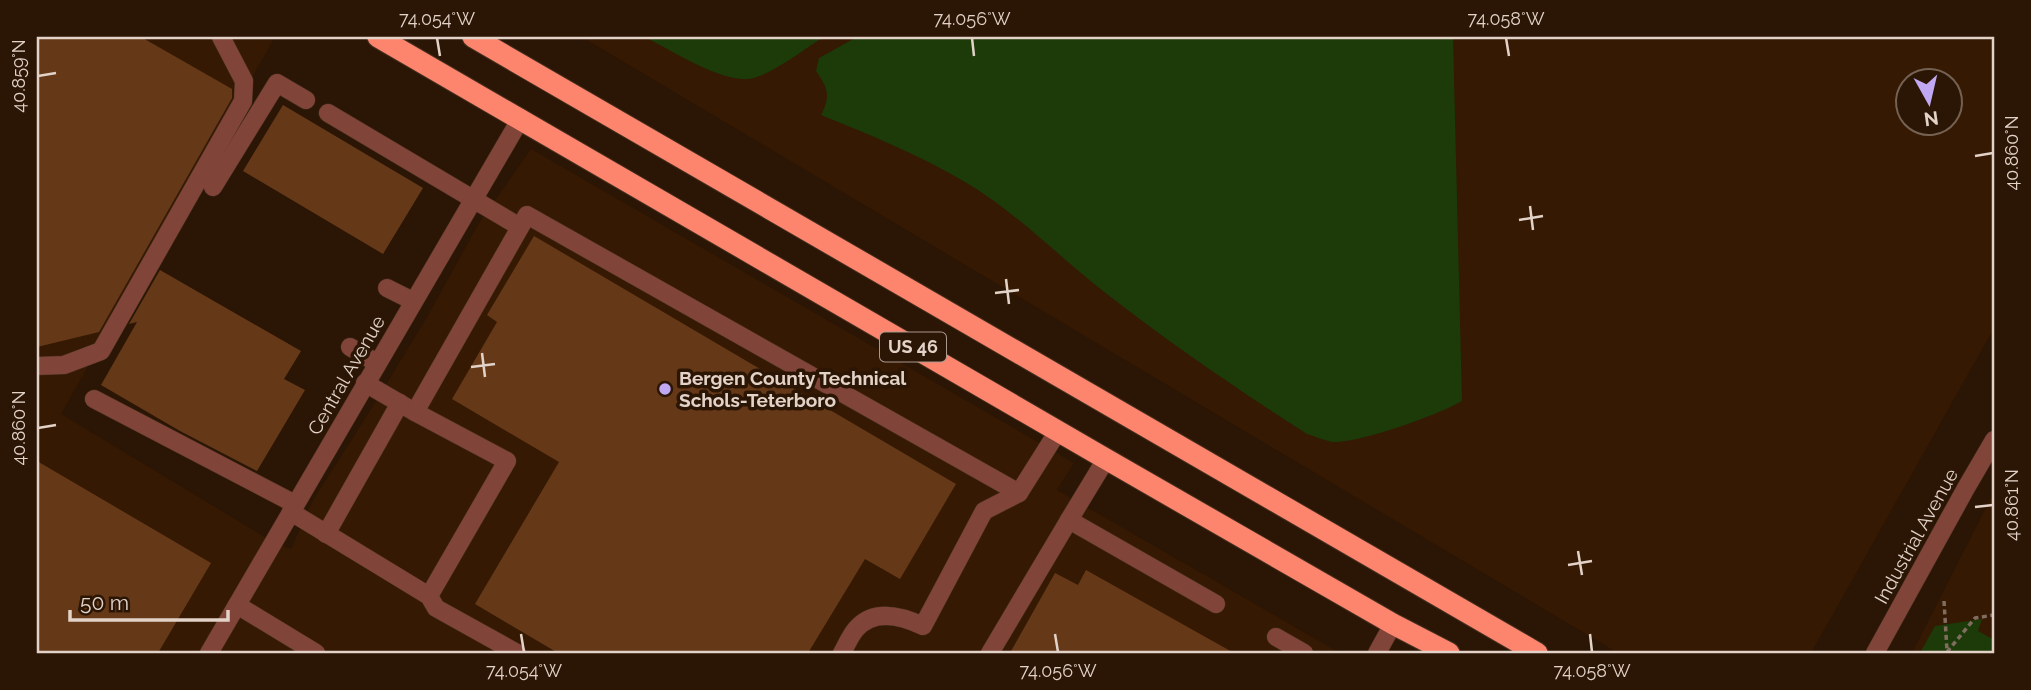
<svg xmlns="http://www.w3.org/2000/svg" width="2031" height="690" font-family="Raleway,sans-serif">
<rect width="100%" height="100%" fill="#2b1504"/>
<!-- built -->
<g fill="#351903" fill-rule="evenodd">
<path d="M37,37H275L61,414L273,542L291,549L312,502L373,406L427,317L479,223L531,149L1074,463L1057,490L1340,653H37Z"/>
<path d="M582,37H1994V328L1811,653H1618ZM1909,80H1951V122H1909Z"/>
<path d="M1994,492V653H1912L1932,614Z"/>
</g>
<!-- green -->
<g fill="#1c3b09">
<path d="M645,37H824C802,50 779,70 754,78C726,86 671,50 645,37Z"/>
<path d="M857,37H1453L1462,401C1438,415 1360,443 1333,442C1325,441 1315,436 1307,434C1237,389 1168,342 1103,291C1057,255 1016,212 965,182C920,155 870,135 821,115C831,96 828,88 816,71L819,58Z"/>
<path d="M1982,619L1978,631L1994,640V653H1920L1935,626Z"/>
</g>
<!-- building -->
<g fill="#653918">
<path d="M37,37H141L232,89V98L99,332L37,347Z"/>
<path d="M283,105L423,188L383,254L243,171Z"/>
<path d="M534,236L956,484L900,579L865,559L808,653H558L475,604L559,462L452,399L497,322L487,315Z"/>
<path d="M160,270L301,351L284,379L305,390L257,471L180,431L101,385L137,322L129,324Z"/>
<path d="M37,461L211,563L158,653H37Z"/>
<path d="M1086,570L1234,653H1010L1055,573L1078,585Z"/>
</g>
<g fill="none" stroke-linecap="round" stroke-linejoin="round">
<!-- minor casing -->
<g stroke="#452f1f" stroke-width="19">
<g id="minor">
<path d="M328,113L520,227"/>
<path d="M213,187L277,83L306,100"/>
<path d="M387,288L413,301"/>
<path d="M350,347L377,363"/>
<path d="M37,366L64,365L101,351L243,101L244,81L221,37"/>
<path d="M365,383L413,411L507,461L429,596"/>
<path d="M94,399L295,504"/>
<path d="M415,412L527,215L1019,493"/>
<path d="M1106,459L1069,520L1216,604"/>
<path d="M291,512L429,596L436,608L517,653"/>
<path d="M326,534L400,403"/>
<path d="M237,605L316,653"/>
<path d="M1276,637L1304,653"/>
<path d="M209,653L521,118"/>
<path d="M842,653C846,646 850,636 856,629C874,608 902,616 923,626L984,511L1019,493L1058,431"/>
<path d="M990,653L1069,520"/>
<path d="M1377,653L1393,624"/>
<path d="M1875,653L1966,488L1994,440"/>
</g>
</g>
<!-- highway casing -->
<g stroke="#452f1f" stroke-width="23">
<g id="highway">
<path d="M378,37L1106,459L1393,624L1449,653"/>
<path d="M473,37L1537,653"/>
</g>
</g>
<!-- path -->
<g stroke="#806d5f" stroke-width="3.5" stroke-dasharray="5 3.5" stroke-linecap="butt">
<path d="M1944,601L1947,651"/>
<path d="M1947,652L1975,618L1994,615"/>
</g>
<!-- minor -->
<use href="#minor" stroke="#804439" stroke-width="18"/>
<!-- highway -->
<use href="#highway" stroke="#fd856e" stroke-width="21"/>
</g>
<!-- ticks -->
<path fill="none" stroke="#e2d2c8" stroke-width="2.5" d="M437,38L440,56M972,38L974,56M1506,38L1509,56M38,76L56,73M1975,156L1993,153M1530,206L1533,230M1519,220L1543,216M1006,279L1009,304M995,293L1019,290M482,353L485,377M471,367L495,364M38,428L56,425M1975,507L1993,505M1578,551L1582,575M1568,565L1592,561M521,634L524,652M1055,634L1058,652M1590,634L1592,652"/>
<!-- markers -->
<circle fill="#c1a8f3" stroke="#2b1504" stroke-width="2.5" cx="665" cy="389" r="7"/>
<g text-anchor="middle" stroke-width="7" stroke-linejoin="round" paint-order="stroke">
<!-- shield labels -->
<rect fill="#2b1504" stroke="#ab998d" stroke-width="2" x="880" y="332.5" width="66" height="29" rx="5"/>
<g font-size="18" font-weight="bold" fill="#e2d2c8">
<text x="913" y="353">US 46</text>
</g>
<!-- street labels -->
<g font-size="19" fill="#e2d2c8" stroke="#2b1504">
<text transform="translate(346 375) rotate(-60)" y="7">Central Avenue</text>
<text transform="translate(1916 536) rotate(-61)" y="7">Industrial Avenue</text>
</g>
<!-- poi labels -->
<g font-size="19" font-weight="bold" fill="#e2d2c8" stroke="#2b1504" text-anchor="start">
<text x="679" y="385">Bergen County Technical<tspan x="679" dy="22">Schols-Teterboro</tspan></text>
</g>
</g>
<!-- border -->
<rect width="2031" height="690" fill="none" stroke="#2b1504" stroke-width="77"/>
<!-- north arrow -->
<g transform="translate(1929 102) rotate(172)"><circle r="33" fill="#2b1504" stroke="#746152" stroke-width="2"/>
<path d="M0-5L12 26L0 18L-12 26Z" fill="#c1a8f3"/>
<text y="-10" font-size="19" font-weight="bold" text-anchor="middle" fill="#e2d2c8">N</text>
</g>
<!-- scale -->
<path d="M70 610v10h158v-10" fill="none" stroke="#e2d2c8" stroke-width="3.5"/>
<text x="80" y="610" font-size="21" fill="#e2d2c8" stroke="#2b1504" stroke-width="5" paint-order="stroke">50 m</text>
<rect x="38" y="38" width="1955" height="614" fill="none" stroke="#e2d2c8" stroke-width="2.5"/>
<g font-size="18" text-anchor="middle" fill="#e2d2c8">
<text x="437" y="25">74.054°W</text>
<text x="972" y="25">74.056°W</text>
<text x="1506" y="25">74.058°W</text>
<text transform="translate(19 76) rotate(-90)" y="6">40.859°N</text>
<text transform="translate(2012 153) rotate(-90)" y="6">40.860°N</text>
<text transform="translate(19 428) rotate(-90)" y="6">40.860°N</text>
<text transform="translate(2012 505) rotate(-90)" y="6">40.861°N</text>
<text x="524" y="677">74.054°W</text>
<text x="1058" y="677">74.056°W</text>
<text x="1592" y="677">74.058°W</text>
</g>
</svg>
